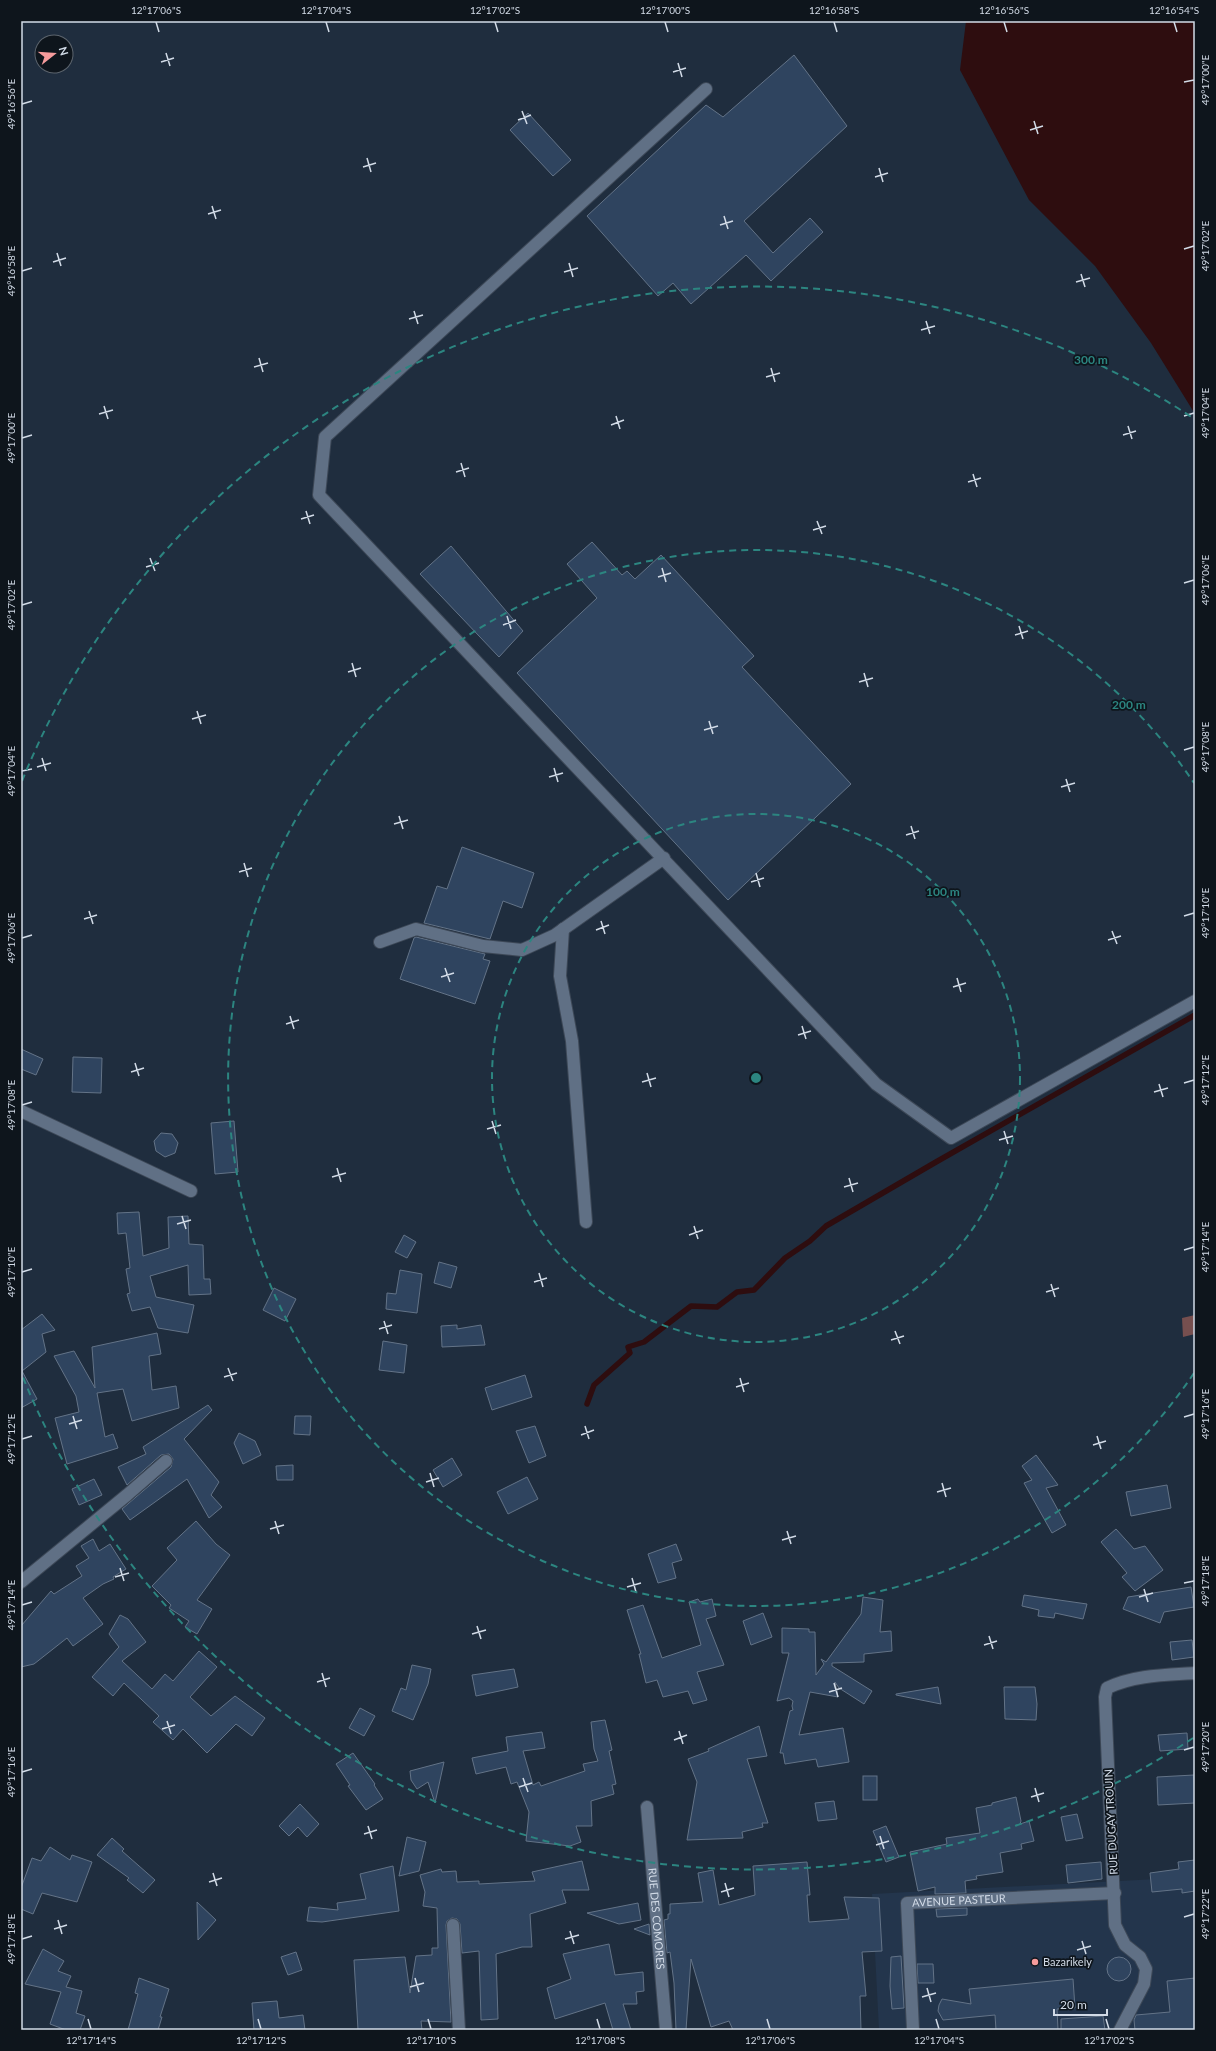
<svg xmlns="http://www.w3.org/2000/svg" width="1216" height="2051" font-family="Lato,sans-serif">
<rect width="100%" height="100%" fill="#1f2d3e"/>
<!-- built -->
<path fill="#23354c" d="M1195,1877V2030H879L872,1894Z"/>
<!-- forest -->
<path fill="#764f4f" d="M1195,1315V1334L1183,1337L1182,1318Z"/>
<!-- water -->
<path fill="#2e0d0f" d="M966,21H1195V414L1151,343L1095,266L1029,200L960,70Z"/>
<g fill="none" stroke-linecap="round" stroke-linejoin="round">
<!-- stream -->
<path stroke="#2e0d0f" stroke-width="5.5" d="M587,1404L594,1385L630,1353L628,1347L644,1342L691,1306L717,1307L737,1292L754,1290L785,1258L810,1241L826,1226L936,1162L1195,1015"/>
</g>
<!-- building -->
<g fill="#2f445f" stroke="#637387">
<path d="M794,55L847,126L744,221L773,253L810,218L823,232L771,281L746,255L691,304L673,283L658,296L587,216L706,105L723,117Z"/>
<path d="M528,113L571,160L553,176L510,130Z"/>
<path d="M592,542L622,575L627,571L635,579L661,555L754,656L742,667L851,784L728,900L517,673L597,598L567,564Z"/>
<path d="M451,546L523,631L499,657L420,574Z"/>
<path d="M462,847L534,873L522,908L503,901L490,939L424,923L437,886L447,889Z"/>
<path d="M416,937L485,954L483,959L490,961L475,1004L400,979L414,938Z"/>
<path d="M21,1049L43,1059L36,1075L21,1069Z"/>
<path d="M73,1057L102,1058L101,1093L72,1092Z"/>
<path d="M234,1121L238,1172L215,1174L211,1123Z"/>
<path d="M161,1133L172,1134L178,1143L175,1153L165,1157L156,1151L154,1141Z"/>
<path d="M139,1212L143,1256L169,1248L168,1217L188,1216L189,1244L203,1245L204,1279H210L211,1294L189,1295L188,1265L150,1276L156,1297L194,1305L188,1333L158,1328L150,1307L132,1311L127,1294L130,1293L126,1269L130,1268L126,1233L118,1234L117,1213Z"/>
<path d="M404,1235L416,1242L407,1258L395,1252Z"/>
<path d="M439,1262L457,1267L451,1288L434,1283Z"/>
<path d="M400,1270L422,1274L417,1313L386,1309L387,1293L396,1294Z"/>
<path d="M274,1288L296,1299L285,1321L263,1310Z"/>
<path d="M42,1314L55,1330L42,1334L46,1352L22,1371L37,1399L21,1408V1330Z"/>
<path d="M457,1325V1329L481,1325L485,1345L442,1347L441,1326Z"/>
<path d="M157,1333L161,1354L149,1356L152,1390L176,1386L179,1408L132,1421L123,1389L97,1393L105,1437L113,1434L118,1448L67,1464L55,1418L79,1412L76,1396L54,1356L74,1351L95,1388L92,1347Z"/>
<path d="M383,1341L407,1345L404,1373L379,1370Z"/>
<path d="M525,1375L532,1397L492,1410L485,1388Z"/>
<path d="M208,1405L212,1410L184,1439L219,1482L211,1495L222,1507L209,1518L187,1479L130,1520L122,1509L171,1467L173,1459L169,1454L161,1455L127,1485L118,1467L146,1454L143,1447Z"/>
<path d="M295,1416H311L310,1435L294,1434Z"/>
<path d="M535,1426L546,1456L529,1463L516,1431Z"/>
<path d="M239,1433L255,1441L261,1455L243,1464L234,1443Z"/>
<path d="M1036,1455L1058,1485L1046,1488L1066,1525L1052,1533L1024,1483L1032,1480L1022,1466Z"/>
<path d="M452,1458L462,1475L443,1487L433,1470Z"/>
<path d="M293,1465V1480H277L276,1466Z"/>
<path d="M527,1477L538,1499L508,1514L497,1492Z"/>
<path d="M94,1479L102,1495L79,1505L72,1489Z"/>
<path d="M1167,1485L1171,1508L1131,1516L1126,1492Z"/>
<path d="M196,1521L216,1544L230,1555L197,1600L212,1609L197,1634L185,1627L189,1621L169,1608L171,1605L152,1586L177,1560L167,1548Z"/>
<path d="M1116,1529L1134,1549L1145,1546L1163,1570L1135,1591L1122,1577L1127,1573L1101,1542Z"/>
<path d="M93,1539L99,1551L110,1544L126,1569L113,1577L114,1579L103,1584L83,1598L103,1624L73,1646L67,1638L34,1664L21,1667V1626L51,1591L54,1594L82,1576L76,1566L89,1558L81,1546Z"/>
<path d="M676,1544L682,1560L672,1563L676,1578L658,1583L648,1554Z"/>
<path d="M1191,1587L1194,1607L1164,1612L1160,1623L1123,1609L1128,1597Z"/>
<path d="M1024,1595L1087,1604L1083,1619L1055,1613L1054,1618L1038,1616L1039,1610L1022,1606Z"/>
<path d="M863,1597L883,1600L880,1632L891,1631L892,1651L864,1654V1662L832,1663V1666L872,1691L864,1704L839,1688L835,1682L838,1697L810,1692L799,1735L843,1728L849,1762L818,1767L816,1759L785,1764L783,1753H780L790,1711L793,1710L792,1706L793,1701L789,1698L777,1701L789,1653H782V1628L809,1629V1632H815L816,1675L824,1664L821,1659L826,1662L861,1614Z"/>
<path d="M698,1599L700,1602L712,1599L716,1616L706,1619L724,1665L697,1672L707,1700L693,1704L688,1691L663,1697L657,1680L646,1683L639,1654H641L627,1610L643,1605L662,1658L701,1645L689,1602Z"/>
<path d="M763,1613L772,1637L751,1645L743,1621Z"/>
<path d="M120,1615L128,1619L146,1642L122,1661L152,1689L165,1674L173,1681L199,1651L217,1667L190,1697L211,1716L235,1696L265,1718L252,1736L236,1724L207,1753L183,1729L173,1740L153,1722L159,1716L124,1683L113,1696L92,1677L119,1647L109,1634Z"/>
<path d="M1192,1640L1194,1657L1172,1660L1170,1642Z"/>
<path d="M412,1665L431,1669L428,1684L413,1720L392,1711L401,1688L406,1690Z"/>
<path d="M514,1669L518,1687L476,1696L472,1675Z"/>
<path d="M938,1687L941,1704L896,1695V1694Z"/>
<path d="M1004,1687H1035L1037,1704L1036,1720L1005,1719Z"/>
<path d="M360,1708L375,1716L364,1736L349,1728Z"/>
<path d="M605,1720L612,1750L609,1751L616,1784L612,1785L614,1794L591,1801L592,1826H576L581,1842L570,1846L526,1841L529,1812L517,1782L511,1784L506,1767L476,1774L472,1758L508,1751L506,1737L542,1732L545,1748L523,1751L533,1785L539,1782L541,1786L585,1771L583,1764L598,1761L594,1749L591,1722Z"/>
<path d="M759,1726L767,1756L747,1759L768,1823H762L763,1827L742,1832L743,1838L687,1840L697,1782L688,1759L709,1751L708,1749Z"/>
<path d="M1187,1733L1188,1749L1160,1751L1158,1735Z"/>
<path d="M353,1753L375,1784L374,1785L383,1799L366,1810L348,1786L350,1785L336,1764Z"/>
<path d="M444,1762L435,1803L428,1782L417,1789L411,1780L410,1771Z"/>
<path d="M1194,1775L1195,1803L1158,1805L1157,1777Z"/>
<rect x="863" y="1776" width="14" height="24"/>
<path d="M1016,1797L1021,1821L1020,1824L1029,1821L1034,1841L1021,1844L1022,1849L1000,1853L1003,1872L976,1876L977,1879L965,1881L966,1893L935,1894V1887L918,1891L910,1852L947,1844L946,1838L980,1833L976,1808L992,1805V1803Z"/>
<path d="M834,1801L837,1819L818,1821L815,1803Z"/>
<path d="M300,1804L319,1824L307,1837L298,1827L289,1836L279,1826Z"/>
<path d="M1077,1814L1083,1838L1066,1841L1061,1817Z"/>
<path d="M886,1826L899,1857L886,1862L873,1831Z"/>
<path d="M407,1837L426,1842L419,1871L399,1876Z"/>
<path d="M112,1838L124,1849L122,1851L155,1880L143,1893L127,1880L129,1878L97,1855Z"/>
<path d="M50,1847L70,1860L72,1855L92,1862L77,1902L42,1893L33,1914L21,1909V1888L32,1858L41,1861Z"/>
<path d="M1195,1860V1891L1182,1893V1889L1152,1892L1150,1873L1179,1869L1178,1862Z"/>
<path d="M582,1861L589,1890H562L566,1903L530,1914L532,1947H522L496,1954L498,2019L481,2020L479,1951L462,1953L460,1924L457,1919L452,1918L447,1921L446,1925L451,2022L421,2021L422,2030H358L354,1960L405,1957L410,1993L416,1956L432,1955V1948H438L437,1908L423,1906L425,1892L420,1875L441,1869L442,1872L456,1871L457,1882L479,1881V1884L535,1881L532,1872Z"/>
<path d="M807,1862L810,1895H807L809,1922L849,1919L844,1897L879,1898L882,1951L862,1952L866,1996H860L861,2030H733L729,2021L711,2027L691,1959L686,2030H676L674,1983L670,1952L667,1953L664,1920L668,1919V1914H670V1904L703,1902L698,1873L713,1870L719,1905L755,1895L753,1866Z"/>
<path d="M1101,1862L1102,1879L1068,1883L1066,1865Z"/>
<path d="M393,1866L399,1911L322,1922L307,1921L309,1907L338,1910L337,1903L366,1899L360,1874Z"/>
<path d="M197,1902L216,1920L198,1940Z"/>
<path d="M638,1903L641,1920L619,1924L587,1913Z"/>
<path d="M967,1908V1915L937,1917L936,1909Z"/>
<path d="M649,1924L650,1935L634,1929Z"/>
<path d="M609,1944L615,1975L643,1972L644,1991L636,1992L637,2004H623L631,2030H613L605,2003L555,2019L547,1988L571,1979L563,1954Z"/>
<path d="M43,1949L64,1961L58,1971L71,1976L66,1987L82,1991L76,2013L85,2016L80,2030H66L50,2024L61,1992L25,1984Z"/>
<path d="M296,1952L302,1970L288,1975L281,1957Z"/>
<path d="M901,1956L904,2008L892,2009L890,1986L891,1957Z"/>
<circle cx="1119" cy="1969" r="12"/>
<path d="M917,1964H933L934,1983H918Z"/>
<path d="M139,1978L169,1989L160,2017H162L158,2030H128L138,1994L135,1993Z"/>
<path d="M1195,1978V2030H1135L1134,2020L1136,2015L1170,2012L1167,1981Z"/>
<path d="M1073,1979L1075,2008L1057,2009L1058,2030H996L995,2015L943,2020L938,2011L939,2005L942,1999L971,2004L969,1989Z"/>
<path d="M277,2001L279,2018L303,2015L305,2030H254L252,2003Z"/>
<path d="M1103,2016L1105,2030H1061V2019Z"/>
</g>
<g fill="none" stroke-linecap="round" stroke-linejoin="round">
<!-- street casing -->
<g stroke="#3d4857" stroke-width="14">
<g id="street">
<path d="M706,89L325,437L319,495L876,1084L951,1138L1195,1001"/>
<path d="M563,929L560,976L572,1041L586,1222"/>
<path d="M380,942L416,929L483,946L522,950L555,935L664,858"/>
<path d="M21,1111L191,1191"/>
<path d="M21,1582L127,1495L166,1461"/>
<path id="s1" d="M647,1807L666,2030"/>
<path d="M453,1925L459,2030"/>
<path id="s2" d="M913,2030L907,1903L1115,1893"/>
<path d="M1120,2030L1144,1984L1146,1969L1140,1957L1125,1945L1115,1925L1105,1697L1107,1688C1134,1675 1165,1675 1195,1673"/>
</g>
</g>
<!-- street -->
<use href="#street" stroke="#607085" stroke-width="12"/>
</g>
<!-- ticks -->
<path fill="none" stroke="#d2dbe7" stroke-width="1.5" d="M156,22L159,32M326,22L329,32M495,22L498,32M665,22L668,32M834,22L837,32M1004,22L1007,32M1174,22L1177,32M166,53L170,66M161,62L174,58M678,63L682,77M673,72L686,68M1184,82L1194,80M22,104L32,101M522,111L527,124M518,120L531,115M1034,121L1038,134M1030,130L1043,126M367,158L371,172M363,167L376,163M879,168L883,182M875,177L888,173M212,206L216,219M208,214L221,210M724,216L728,229M720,225L733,221M1184,249L1194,246M57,253L61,266M53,262L66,258M569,263L573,277M22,271L32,268M564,272L578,268M1081,274L1085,287M1076,282L1090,278M414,311L418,324M409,319L423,315M926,321L930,334M921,330L935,326M259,358L263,372M254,367L268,363M771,368L775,382M766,377L780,373M104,406L108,419M99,414L113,410M616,416L620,429M1184,416L1194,413M611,425L624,420M1128,426L1132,439M1123,435L1136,431M22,438L32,435M461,463L465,477M456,472L469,468M973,474L977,487M968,482L981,478M306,511L310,524M301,519L314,515M817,521L822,534M813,530L826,526M150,558L155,571M146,567L159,563M662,568L666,582M658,577L671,573M1184,583L1194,580M22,605L32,602M507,616L511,629M503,625L516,620M1019,626L1023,639M1015,635L1028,631M352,663L356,677M348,672L361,668M864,673L868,687M859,682L873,678M197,711L201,724M192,719L206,715M709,721L713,734M704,730L718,726M1184,750L1194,747M42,758L46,771M37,767L51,763M554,768L558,782M22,771L32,769M549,777L563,773M1066,779L1070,792M1061,787L1075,783M399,816L403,829M394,824L408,820M911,826L915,839M906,835L919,831M244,863L248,877M239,872L252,868M756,873L760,887M751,882L764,878M89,911L93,924M1184,916L1194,913M84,919L97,915M601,921L605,934M596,930L609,925M1112,931L1117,944M22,938L32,935M1108,940L1121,936M445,968L450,982M441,977L454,973M957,978L961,992M953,987L966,983M290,1016L294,1029M286,1024L299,1020M802,1026L806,1039M798,1035L811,1031M135,1063L139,1076M131,1072L144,1068M647,1073L651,1087M642,1082L656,1078M1184,1083L1194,1080M1159,1084L1163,1097M1154,1092L1168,1088M22,1105L32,1102M492,1121L496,1134M487,1129L501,1125M1004,1131L1008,1144M999,1140L1013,1136M337,1168L341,1182M332,1177L346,1173M849,1178L853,1192M844,1187L858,1183M182,1216L186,1229M177,1224L191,1220M694,1226L698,1239M689,1235L703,1230M1184,1250L1194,1247M22,1272L32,1269M539,1273L543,1287M534,1282L547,1278M1051,1284L1055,1297M1046,1292L1059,1288M384,1321L388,1334M379,1329L392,1325M895,1331L900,1344M891,1340L904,1336M228,1368L233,1381M224,1377L237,1373M740,1378L744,1392M736,1387L749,1383M73,1416L77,1429M1184,1417L1194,1414M69,1424L82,1420M585,1426L589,1439M581,1435L594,1430M1097,1436L1101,1449M22,1439L32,1436M1093,1445L1106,1441M430,1473L434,1487M426,1482L439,1478M942,1483L946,1497M937,1492L951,1488M275,1521L279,1534M270,1529L284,1525M787,1531L791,1544M782,1540L796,1536M120,1568L124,1581M115,1577L129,1573M632,1578L636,1592M1184,1583L1194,1581M627,1587L641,1583M1144,1589L1148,1602M1139,1597L1153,1593M22,1605L32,1602M477,1626L481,1639M472,1634L486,1630M989,1636L993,1649M984,1645L997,1641M322,1673L326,1687M317,1682L330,1678M834,1683L838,1697M829,1692L842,1688M167,1721L171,1734M162,1729L175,1725M679,1731L683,1744M674,1740L687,1735M1184,1750L1194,1747M22,1772L32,1769M523,1778L528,1792M519,1787L532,1783M1035,1788L1039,1802M1031,1797L1044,1793M368,1826L372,1839M364,1834L377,1830M880,1836L884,1849M876,1845L889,1841M213,1873L217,1886M209,1882L222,1878M725,1883L729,1897M721,1892L734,1888M1184,1917L1194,1914M58,1920L62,1934M54,1929L67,1925M570,1931L574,1944M22,1939L32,1936M565,1939L579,1935M1082,1941L1086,1954M1077,1950L1091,1946M415,1978L419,1992M410,1987L424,1983M927,1988L931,2002M922,1997L936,1993M88,2019L91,2029M258,2019L261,2029M428,2019L431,2029M597,2019L600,2029M767,2019L770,2029M936,2019L939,2029M1106,2019L1109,2029"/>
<!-- distance rings -->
<g fill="none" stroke="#2c8580" stroke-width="2" stroke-dasharray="7 5">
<circle cx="756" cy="1078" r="264"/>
<path d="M1194 1373A528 528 0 1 1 1194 783"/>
<path d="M1193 1738A792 792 0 0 1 22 1375M22 781A792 792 0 0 1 1193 418"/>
</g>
<!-- markers -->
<circle fill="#f59b9c" stroke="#0e151c" stroke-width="1.5" cx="1035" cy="1962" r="4"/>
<g text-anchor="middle" stroke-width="3.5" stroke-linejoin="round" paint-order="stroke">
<!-- street labels -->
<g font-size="11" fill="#d2dbe7" stroke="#0e151c">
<text transform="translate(1111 1822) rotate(-93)" y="4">RUE DUGAY TROUIN</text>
<text dy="4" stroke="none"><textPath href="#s2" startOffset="179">AVENUE PASTEUR</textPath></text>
<text dy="4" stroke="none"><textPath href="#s1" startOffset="112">RUE DES COMORES</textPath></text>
</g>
<!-- poi labels -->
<g font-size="11" fill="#d2dbe7" stroke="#0e151c" text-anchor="start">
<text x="1043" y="1966">Bazarikely</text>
</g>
</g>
<circle cx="756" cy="1078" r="6" fill="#2c8580" stroke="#0e151c" stroke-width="2"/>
<g font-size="12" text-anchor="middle" font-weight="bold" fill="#2c8580" stroke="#0e151c" stroke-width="3.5" stroke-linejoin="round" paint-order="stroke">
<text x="1091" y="364">300 m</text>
<text x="1129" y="709">200 m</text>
<text x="943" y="896">100 m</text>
</g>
<!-- border -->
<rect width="1216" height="2051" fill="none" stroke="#0e151c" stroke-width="44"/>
<!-- north arrow -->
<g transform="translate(54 54) rotate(73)"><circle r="19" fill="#0e151c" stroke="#5c646d"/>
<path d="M0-3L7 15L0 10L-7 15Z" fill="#f59b9c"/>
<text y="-6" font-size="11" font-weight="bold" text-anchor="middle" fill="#d2dbe7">N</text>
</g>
<!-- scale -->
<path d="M1054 2009v6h53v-6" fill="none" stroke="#d2dbe7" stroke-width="2"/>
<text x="1060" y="2009" font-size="12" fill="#d2dbe7" stroke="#0e151c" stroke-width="3" paint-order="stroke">20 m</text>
<rect x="22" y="22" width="1172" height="2007" fill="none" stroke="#d2dbe7" stroke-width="1.5"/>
<g font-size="10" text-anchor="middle" fill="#d2dbe7">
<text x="156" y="14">12°17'06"S</text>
<text x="326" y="14">12°17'04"S</text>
<text x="495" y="14">12°17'02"S</text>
<text x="665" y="14">12°17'00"S</text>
<text x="834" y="14">12°16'58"S</text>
<text x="1004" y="14">12°16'56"S</text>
<text x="1174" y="14">12°16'54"S</text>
<text transform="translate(1205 80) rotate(-90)" y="4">49°17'00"E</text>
<text transform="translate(11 104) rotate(-90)" y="4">49°16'56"E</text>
<text transform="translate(1205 246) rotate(-90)" y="4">49°17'02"E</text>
<text transform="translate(11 271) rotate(-90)" y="4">49°16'58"E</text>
<text transform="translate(1205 413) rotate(-90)" y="4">49°17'04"E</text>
<text transform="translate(11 438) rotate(-90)" y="4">49°17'00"E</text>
<text transform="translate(1205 580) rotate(-90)" y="4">49°17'06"E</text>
<text transform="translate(11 605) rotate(-90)" y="4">49°17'02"E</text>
<text transform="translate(1205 747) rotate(-90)" y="4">49°17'08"E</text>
<text transform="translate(11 771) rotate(-90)" y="4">49°17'04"E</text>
<text transform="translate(1205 913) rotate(-90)" y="4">49°17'10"E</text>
<text transform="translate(11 938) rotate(-90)" y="4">49°17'06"E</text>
<text transform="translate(1205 1080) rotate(-90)" y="4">49°17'12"E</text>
<text transform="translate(11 1105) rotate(-90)" y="4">49°17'08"E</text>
<text transform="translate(1205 1247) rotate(-90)" y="4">49°17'14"E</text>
<text transform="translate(11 1272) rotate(-90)" y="4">49°17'10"E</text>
<text transform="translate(1205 1414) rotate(-90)" y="4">49°17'16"E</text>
<text transform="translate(11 1439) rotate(-90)" y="4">49°17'12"E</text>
<text transform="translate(1205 1581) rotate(-90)" y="4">49°17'18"E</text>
<text transform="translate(11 1605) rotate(-90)" y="4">49°17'14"E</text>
<text transform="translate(1205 1747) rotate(-90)" y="4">49°17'20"E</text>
<text transform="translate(11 1772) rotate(-90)" y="4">49°17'16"E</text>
<text transform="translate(1205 1914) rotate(-90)" y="4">49°17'22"E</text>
<text transform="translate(11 1939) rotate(-90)" y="4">49°17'18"E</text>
<text x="91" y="2044">12°17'14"S</text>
<text x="261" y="2044">12°17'12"S</text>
<text x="431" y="2044">12°17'10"S</text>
<text x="600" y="2044">12°17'08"S</text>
<text x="770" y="2044">12°17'06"S</text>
<text x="939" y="2044">12°17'04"S</text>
<text x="1109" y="2044">12°17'02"S</text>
</g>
</svg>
